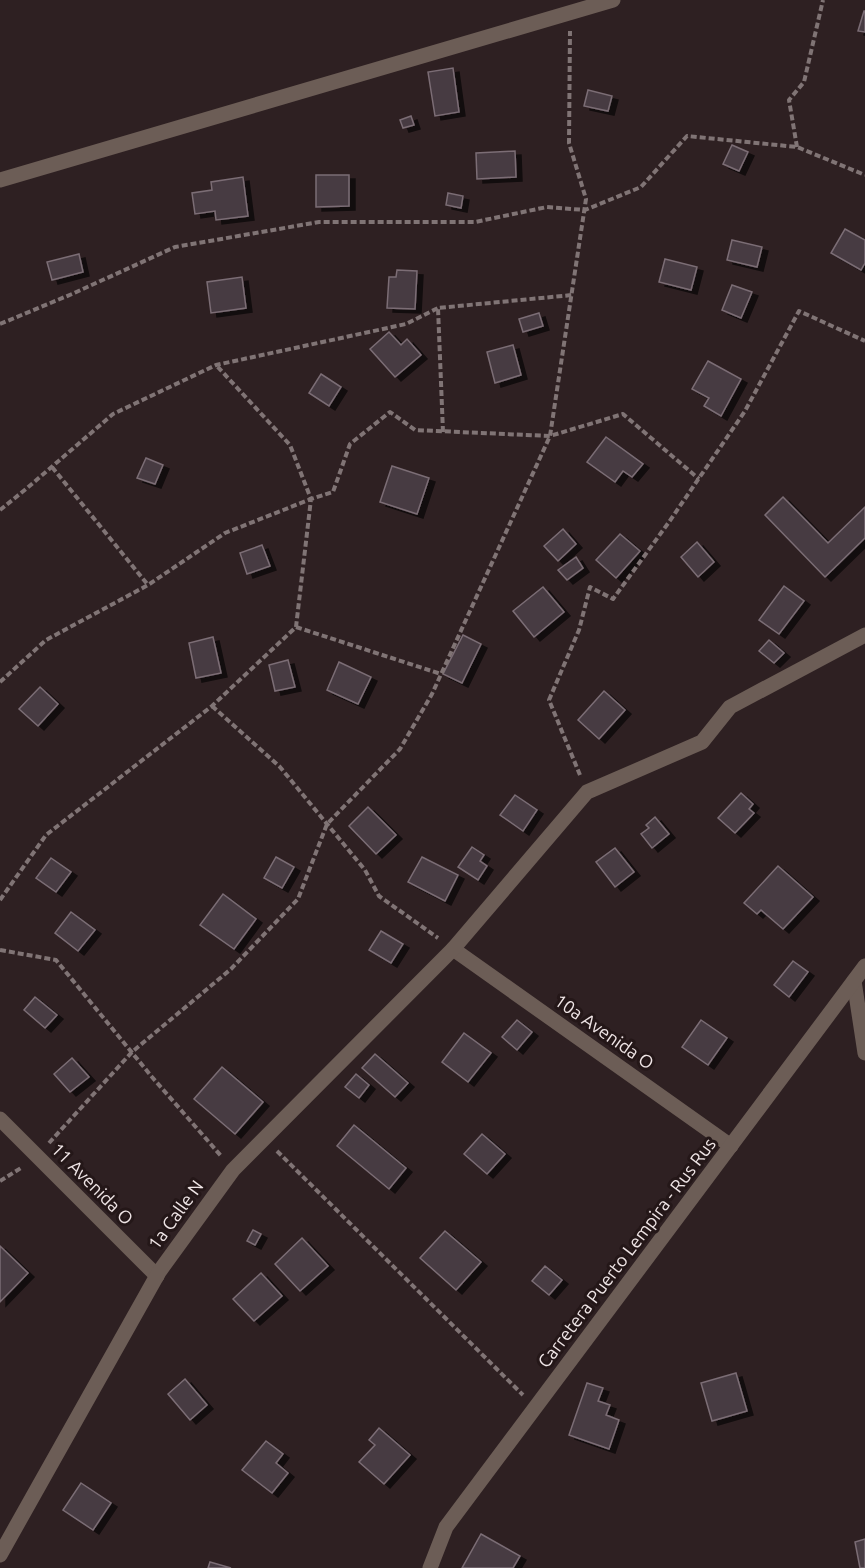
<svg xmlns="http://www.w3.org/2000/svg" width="865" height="1568" font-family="Ubuntu,sans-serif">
<defs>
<filter id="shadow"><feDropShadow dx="6" dy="4" stdDeviation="0" flood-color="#0009"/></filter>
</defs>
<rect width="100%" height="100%" fill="#2e2022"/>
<!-- building -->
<g fill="#473b42" stroke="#7b6d75" stroke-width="1.5" filter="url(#shadow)">
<path d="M864,11H865V32L858,31Z"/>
<path d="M453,68L459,112L435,116L428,72Z"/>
<path d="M588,90L612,96L608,111L584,106Z"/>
<path d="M411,116L414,125L403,128L400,120Z"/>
<path d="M732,145L748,152L739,171L723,164Z"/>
<path d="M515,151L516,177L477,179L476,153Z"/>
<path d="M316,175H349V206L316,207Z"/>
<path d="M243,177L248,216L216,220L215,211L195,214L192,193L212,190L211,182Z"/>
<path d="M448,193L463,196L461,208L446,205Z"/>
<path d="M845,229L865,240V263L861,270L831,253Z"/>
<path d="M732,240L762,247L757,267L727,260Z"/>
<path d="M79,254L83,272L52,280L47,262Z"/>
<path d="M665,259L697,267L691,290L659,282Z"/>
<path d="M397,270L417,271L415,309L387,308L389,277H396Z"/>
<path d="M242,277L246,308L211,313L207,282Z"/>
<path d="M732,285L752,292L741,318L722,310Z"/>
<path d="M539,313L543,326L523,332L519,319Z"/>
<path d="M389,332L401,345L407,339L421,355L395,377L370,349Z"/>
<path d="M513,345L521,375L495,383L487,352Z"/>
<path d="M708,361L741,379L721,416L704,406L709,398L692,389Z"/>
<path d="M321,374L341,387L329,406L309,393Z"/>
<path d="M606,437L643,464L632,477L623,471L615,482L587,462Z"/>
<path d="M146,458L163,465L155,484L137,478Z"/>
<path d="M392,466L429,478L417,514L380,502Z"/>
<path d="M783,497L828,543L865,507V538L825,577L765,515Z"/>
<path d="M563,529L576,544L558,561L544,546Z"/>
<path d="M620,534L640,551L616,578L596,560Z"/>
<path d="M697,542L714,562L698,577L681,557Z"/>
<path d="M262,545L270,566L247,574L240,553Z"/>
<path d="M576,557L583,568L567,580L558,570Z"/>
<path d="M784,586L804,601L779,634L759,620Z"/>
<path d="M543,587L564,612L534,637L513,611Z"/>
<path d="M463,635L481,644L462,683L443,674Z"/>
<path d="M213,637L221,673L196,678L189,643Z"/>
<path d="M769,640L784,653L774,663L759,651Z"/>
<path d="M288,660L295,687L275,691L269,665Z"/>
<path d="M339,662L371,677L358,704L327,690Z"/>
<path d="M40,687L58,704L38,726L19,709Z"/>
<path d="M604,691L625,710L599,739L578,720Z"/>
<path d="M741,793L753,804L749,809L754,813L735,833L718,818Z"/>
<path d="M515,795L537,810L523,831L500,815Z"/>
<path d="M368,807L396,835L376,854L349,826Z"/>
<path d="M655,817L669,834L652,848L641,834L649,828L646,825Z"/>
<path d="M472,847L484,855L480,861L487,866L478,880L458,867Z"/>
<path d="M615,848L634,872L615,887L596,862Z"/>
<path d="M276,857L294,867L282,888L264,878Z"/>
<path d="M422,857L458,875L445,901L408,882Z"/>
<path d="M51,858L71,872L56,892L36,878Z"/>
<path d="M778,866L813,897L783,929L761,910L757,914L744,903Z"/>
<path d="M223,894L256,919L234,949L200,925Z"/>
<path d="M71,912L95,930L78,951L55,933Z"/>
<path d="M381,931L403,944L391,963L369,950Z"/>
<path d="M793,961L808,972L789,997L774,985Z"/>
<path d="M35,997L57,1015L45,1028L24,1010Z"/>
<path d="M517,1020L532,1032L517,1050L502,1037Z"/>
<path d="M701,1020L727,1038L708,1065L682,1047Z"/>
<path d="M464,1033L491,1053L468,1082L442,1062Z"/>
<path d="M375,1054L408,1083L395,1097L362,1068Z"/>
<path d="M72,1058L89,1077L70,1092L54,1074Z"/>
<path d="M222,1067L263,1102L235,1134L194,1099Z"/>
<path d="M356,1074L369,1085L359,1098L345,1087Z"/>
<path d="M354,1125L406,1168L389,1189L337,1146Z"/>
<path d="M482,1134L505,1154L487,1174L464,1154Z"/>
<path d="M253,1230L261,1234L255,1245L247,1241Z"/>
<path d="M445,1231L481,1262L456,1290L420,1258Z"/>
<path d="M302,1238L328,1266L300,1291L275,1264Z"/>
<path d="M0,1246L28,1273L0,1302Z"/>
<path d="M545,1266L562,1280L549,1295L532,1281Z"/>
<path d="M261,1273L282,1296L254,1321L233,1299Z"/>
<path d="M736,1373L747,1411L712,1421L701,1383Z"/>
<path d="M185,1379L207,1405L190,1420L168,1394Z"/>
<path d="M587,1383L603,1388L598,1401L610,1405L606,1415L619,1420L609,1449L569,1435Z"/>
<path d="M379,1428L410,1455L384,1484L359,1462L375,1445L369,1440Z"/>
<path d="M266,1441L283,1454L276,1463L288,1473L272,1493L242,1470Z"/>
<path d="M81,1483L111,1503L93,1530L63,1510Z"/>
<path d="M481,1534L520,1556L513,1568H462Z"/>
<path d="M865,1539V1568H860L855,1542Z"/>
<path d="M210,1562L231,1568H208Z"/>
</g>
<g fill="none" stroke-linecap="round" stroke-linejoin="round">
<!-- path -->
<g stroke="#807475" stroke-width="4" stroke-dasharray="6 3" stroke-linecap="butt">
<path d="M797,147L789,100L804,82L823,0"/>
<path d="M0,324L72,294L175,247L319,222H475L547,207L585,210L641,187L687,136L797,147L865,175"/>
<path d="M443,432L438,308L572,295"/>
<path d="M52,467L148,585"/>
<path d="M0,510L26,489L113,414L216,365L406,324L438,308"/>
<path d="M296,627L441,674"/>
<path d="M0,682L46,640L148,585L225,533L311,499L290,445L216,365"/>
<path d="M212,706L280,767L365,870L379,896L438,938"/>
<path d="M580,775L549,700L579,630L590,587L613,599L669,522L745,411L799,311L865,341"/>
<path d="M0,900L46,835L212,706L296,627L311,499L333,492L350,444L390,412L415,430L550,436L623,414L699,479"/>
<path d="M0,950L56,960L152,1077L222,1157"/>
<path d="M49,1143L132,1052L231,969L298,899L327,824L400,749L432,694L550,436L586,199L569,143L570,31"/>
<path d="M277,1151L523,1395"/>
<path d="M0,1181L21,1168"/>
</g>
<!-- minor -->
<g stroke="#6c5d56" stroke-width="15">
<path d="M0,180L613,0"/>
<path d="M453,949L731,1146"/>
<path d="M854,981L865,1053"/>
<path d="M0,1119L157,1276"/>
<path d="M0,1555L159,1272L233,1170L453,949L587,792L702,742L730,707L865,635"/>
</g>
<!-- tertiary -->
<path stroke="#6c5d56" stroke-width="15" d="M430,1568L446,1527L865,966"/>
</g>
<g text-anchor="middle" stroke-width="6" stroke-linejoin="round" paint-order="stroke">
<!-- street labels -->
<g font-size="18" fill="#efe5e6" stroke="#241718">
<text transform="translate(604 1032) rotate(35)" y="6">10a Avenida O</text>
<text transform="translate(92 1184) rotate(45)" y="6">11 Avenida O</text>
<text transform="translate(176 1215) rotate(-54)" y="6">1a Calle N</text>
<text transform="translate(627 1253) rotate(-53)" y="6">Carretera Puerto Lempira - Rus Rus</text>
</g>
</g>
</svg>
